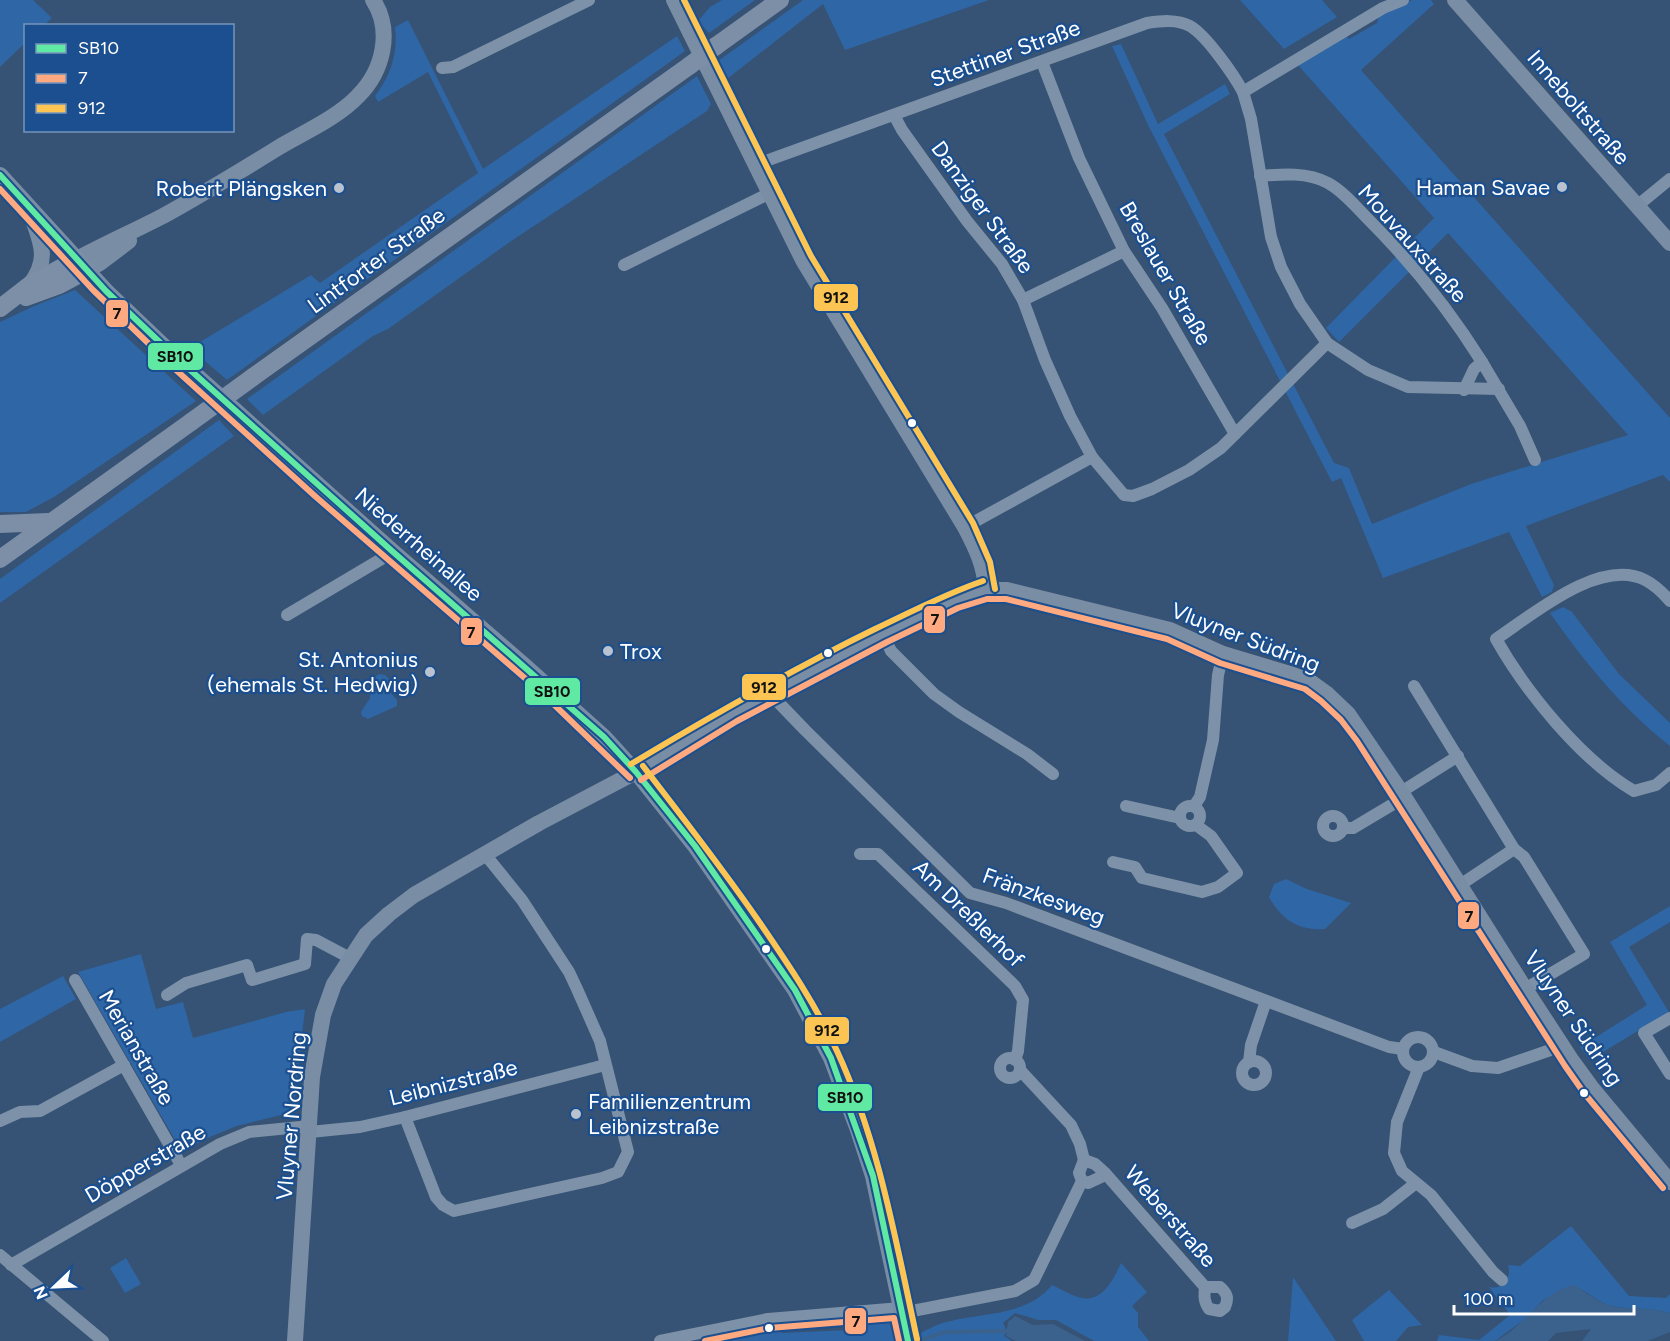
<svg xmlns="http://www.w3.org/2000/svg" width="1670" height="1341" font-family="Figtree,sans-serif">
<rect width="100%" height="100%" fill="#365274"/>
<!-- green -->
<g fill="#2f66a5">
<path d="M0,0H33L52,18L44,25L26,26L25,43L0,67Z"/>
<path d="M722,0H755L709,33L698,21L710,7Z"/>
<path d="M803,0H989L845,50L823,4L727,79L718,61Z"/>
<path d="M1240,0H1322L1337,17L1284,49Z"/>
<path d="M1412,0H1431L1434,4L1361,70L1670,418V482L1663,475L1526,526L1554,585L1552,592L1542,597L1509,532L1383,578L1341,478L1332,482L1148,125L1112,46L1121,44L1158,124L1225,84L1230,94L1164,134L1334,463L1349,468L1372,524L1471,484L1628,435L1448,233L1339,342L1326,328L1434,218L1297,64L1346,35L1349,39L1377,23L1379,16Z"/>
<path d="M408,20L483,169L677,36L685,51L227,380L190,348L311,275L320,283L478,173L428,72L378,102L375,96C391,75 398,54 395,27Z"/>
<path d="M697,76L711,104L707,111L507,244L388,329L373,336L263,415L247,399Z"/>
<path d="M75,290L196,401L54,497L26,512H0V322L34,306Z"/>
<path d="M219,420L234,436L0,603V579Z"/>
<path d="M1563,607L1572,612L1619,674L1670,723V746C1622,708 1585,663 1550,613Z"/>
<path d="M379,674L385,675L389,679V691L397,700V706L368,719L362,716L361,712L370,698L372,679Z"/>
<path d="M1286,879L1307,889L1351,903L1325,929C1298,931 1281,919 1269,897L1274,884Z"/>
<path d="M1670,906V922L1629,947L1669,1012L1590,1060L1580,1047L1647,1005L1610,942Z"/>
<path d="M141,954L156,1009L183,1002L193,1038L286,1012L305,1009L293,1112L237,1126L212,1136L185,1150L178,1145L78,972Z"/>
<path d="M63,976L76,999L0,1042V1009Z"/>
<path d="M1571,1226L1629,1296L1666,1298L1670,1294V1313C1651,1307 1631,1310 1612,1306C1597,1303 1588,1291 1574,1286L1543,1300L1525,1319L1495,1341H1437L1439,1335L1479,1340L1510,1315L1489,1287C1503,1290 1512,1278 1508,1265L1520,1266Z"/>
<path d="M126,1258L141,1284L125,1293L110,1268Z"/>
<path d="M1121,1263L1147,1292L1132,1306L1138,1313V1327L1149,1341H1094L1056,1320H1038L1015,1313L1003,1323L1007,1331L1004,1336L1012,1341H921V1333C961,1307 1019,1325 1052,1285C1061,1289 1072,1296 1082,1298C1103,1302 1114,1278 1121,1263Z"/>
<path d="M1293,1277L1336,1341H1288Z"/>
<path d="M1389,1290L1422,1325L1408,1327L1396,1341H1364L1352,1320Z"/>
<path d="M851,1319H882L889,1321L895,1341H711L781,1325V1333L849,1330Z"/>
</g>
<!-- water -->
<g fill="#3b618d">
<path d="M1574,1285C1587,1292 1597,1303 1612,1306C1631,1310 1651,1307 1670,1313V1332L1648,1341H1582L1591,1329L1556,1333L1548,1341H1495C1525,1327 1540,1292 1574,1285Z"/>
<path d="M1015,1316L1033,1325L1053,1324L1085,1341H1016L1006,1336L1008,1322Z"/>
</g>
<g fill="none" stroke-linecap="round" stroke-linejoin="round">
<!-- stream -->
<path stroke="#3b618d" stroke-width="4" d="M922,1340L945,1332L1007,1331"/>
<!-- street -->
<g stroke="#7d92a8" stroke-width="12">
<path d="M1403,0L1383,8L1243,92L1251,119L1271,237L1281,267L1300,304L1327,343L1368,370L1408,387L1499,389"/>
<path d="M1042,62L1079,158L1124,251L1162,308L1235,434"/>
<path d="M442,68L453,67L589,0"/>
<path d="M894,115L902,130L967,221L1002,264L1023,300L1045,360L1070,416L1092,457"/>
<path d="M755,165L1147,23C1161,21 1177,19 1190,26C1206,35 1234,75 1243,92"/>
<path d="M1260,176C1282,174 1308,172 1328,183C1343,191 1356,207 1368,219C1411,262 1450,311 1482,362L1474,369L1464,390"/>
<path d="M1637,206L1670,179"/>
<path d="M624,265L770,193"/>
<path d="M1023,300L1124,251"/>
<path d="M1482,362L1520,426L1535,460"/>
<path d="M965,527L1092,457L1124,495L1133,496L1152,489L1189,470L1221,448L1327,343"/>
<path d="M1670,601C1663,593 1655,585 1645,580C1600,557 1532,615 1496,639C1526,692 1581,760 1634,791L1656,785L1670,773"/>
<path d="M287,615L383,558L392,551"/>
<path d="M883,634L891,651L934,694L959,712L1027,754L1053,774"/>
<path d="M1414,686L1514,849L1524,857L1584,954L1525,989"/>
<path d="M772,692L778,702L805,730L970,893L1006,903L1389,1047L1403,1049"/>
<path d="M1401,792L1458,756"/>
<circle cx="1190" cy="816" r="10"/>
<path d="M1126,806L1180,818"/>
<path d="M1194,806L1200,797L1213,740L1218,675L1223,654"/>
<circle cx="1333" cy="826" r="10"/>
<path d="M1343,828H1353L1405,797"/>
<path d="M860,854H878L1015,986L1023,1000L1018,1051L1015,1060"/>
<path d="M1113,862L1135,867L1142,878L1202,892L1218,887L1237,873L1211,836L1196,825"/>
<path d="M1460,885L1514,849"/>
<path d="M75,980L181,1165"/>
<path d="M167,995L186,983L247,965L252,980L305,964L307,939L316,940L350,958"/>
<path d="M1670,1018L1644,1033L1670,1074"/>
<circle cx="1418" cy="1052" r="15"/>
<path d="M1434,1052L1472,1066L1498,1068L1562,1046"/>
<circle cx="1010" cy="1068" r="10"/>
<circle cx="1254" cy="1073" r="12"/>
<path d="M1249,1062L1251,1045L1266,1001"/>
<path d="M1419,1067L1397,1122L1394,1153L1402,1171L1431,1195L1493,1272L1502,1280"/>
<path d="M1020,1070L1071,1125L1080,1144L1084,1160"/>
<path d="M405,1117L436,1197L443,1205L454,1211L602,1178L618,1172L628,1152L600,1041L577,989L569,972L522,900L484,853"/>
<path d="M0,1121L20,1112L40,1111L124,1065"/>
<path d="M310,1132L360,1127L405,1117L605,1065"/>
<path d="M1105,1173L1101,1177L1088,1183L1082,1181L1079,1173L1084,1160L1095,1164L1105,1173L1205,1287C1204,1296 1204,1302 1209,1309L1220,1311L1225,1307C1229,1298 1227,1293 1220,1287H1205"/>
<path d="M1352,1223L1383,1209L1416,1183"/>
<path d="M0,1255L103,1341"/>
<path d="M11,1265L220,1144L249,1132L310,1126"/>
<path d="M902,1313L1015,1291L1034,1280L1082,1181"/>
<path d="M660,1341L768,1319L901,1308"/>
</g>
<!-- secondary -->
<g stroke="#798da4" stroke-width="16">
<path d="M674,0L803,260L965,527C976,548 985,566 986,590"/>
<path d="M1455,0L1670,243"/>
<path d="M0,175L106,291L169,351L392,551L525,666L604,737L636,772L695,846L795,990L831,1058L858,1130L873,1176L908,1341"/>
<path d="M77,259C105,244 134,231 163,216C203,194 242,170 281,146C307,131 338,117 358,96C383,71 393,31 373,0"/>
<path d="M87,270L100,263L129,241"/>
<path d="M30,285C50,258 41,243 31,214"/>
<path d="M295,1341L312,1077L323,1015L334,984L366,935L389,914L414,895L539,823L653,763L733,713L852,650L955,600L986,590H1007L1170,630L1223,654L1293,675L1309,681L1327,694L1348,714L1401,792L1525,989L1572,1061L1591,1087L1670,1182"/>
</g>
<!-- primary -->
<g stroke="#7d8ea7" stroke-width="18">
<path d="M716,46L780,0"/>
<path d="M26,297L59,285L87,270"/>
<path d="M0,308L30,285L77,259"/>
<path d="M253,377L689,66"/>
<path d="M0,524L48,522"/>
<path d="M0,559L191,422"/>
</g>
<!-- primary-bridge -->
<g stroke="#7d8ea7" stroke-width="18">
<path d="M689,66L716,46"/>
<path d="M191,422L253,377"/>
</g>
<!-- bus-1 casing -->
<g stroke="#1b4f8f" stroke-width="10">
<path id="bus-1" d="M0,175L106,291L169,351L392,551L604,737L636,772L695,846L795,990L831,1058L873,1176L908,1341"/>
</g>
<!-- bus-2 casing -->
<g stroke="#1b4f8f" stroke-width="10">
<g id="bus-2">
<path d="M0,189L93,290L176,370L316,497L542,693L630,778"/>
<path d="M641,780L737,721L887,642L958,608L987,599H1006L1167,639L1220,663L1305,689L1321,701L1341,720L1357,741L1565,1066L1584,1093L1663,1188"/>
<path d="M705,1341L769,1328L894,1318L899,1341"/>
</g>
</g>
<!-- bus-3 casing -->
<g stroke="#1b4f8f" stroke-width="10">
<g id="bus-3">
<path d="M684,0L811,256L973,523L990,562L995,589"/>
<path d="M631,764C711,716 791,670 875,629C911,612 945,594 983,581"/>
<path d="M643,766C683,818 723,869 760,923C788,964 816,1005 837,1051C879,1142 896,1242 917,1339"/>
</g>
</g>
<!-- bus-1 -->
<use href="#bus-1" stroke="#60e9a3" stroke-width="6"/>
<!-- bus-2 -->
<use href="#bus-2" stroke="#ffa980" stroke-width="6"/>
<!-- bus-3 -->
<use href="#bus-3" stroke="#fcc553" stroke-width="6"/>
</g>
<!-- markers -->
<g fill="#b9c2ce" stroke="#1b4f8f" stroke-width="2">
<circle cx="1562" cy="187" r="6"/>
<circle cx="339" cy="188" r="6"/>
<circle cx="608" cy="651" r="6"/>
<circle cx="430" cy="672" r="6"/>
<circle cx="576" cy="1114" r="6"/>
</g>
<g fill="#fff" stroke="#1b4f8f" stroke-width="2">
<circle cx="912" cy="423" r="5"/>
<circle cx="828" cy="653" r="5"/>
<circle cx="766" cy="949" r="5"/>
<circle cx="1584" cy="1093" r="5"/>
<circle cx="769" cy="1328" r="5"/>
</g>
<g text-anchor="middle" stroke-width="4.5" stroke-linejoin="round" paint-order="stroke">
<!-- street labels -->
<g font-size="22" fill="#fff" stroke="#1b4f8f">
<text transform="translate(1005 53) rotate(-20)" y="8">Stettiner Straße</text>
<text transform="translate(1579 107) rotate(49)" y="8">Inneboltstraße</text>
<text transform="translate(983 207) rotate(54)" y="8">Danziger Straße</text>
<text transform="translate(1413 243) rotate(48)" y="8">Mouvauxstraße</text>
<text transform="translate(376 260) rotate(-36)" y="8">Lintforter Straße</text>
<text transform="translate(1166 273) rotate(60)" y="8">Breslauer Straße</text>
<text transform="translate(419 544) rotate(41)" y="8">Niederrheinallee</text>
<text transform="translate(1246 637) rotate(21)" y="8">Vluyner Südring</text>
<text transform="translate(1044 896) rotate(20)" y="8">Fränzkesweg</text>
<text transform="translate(969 913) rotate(44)" y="8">Am Dreßlerhof</text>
<text transform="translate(1574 1018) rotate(56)" y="8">Vluyner Südring</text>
<text transform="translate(137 1047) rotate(60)" y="8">Merianstraße</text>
<text transform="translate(453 1082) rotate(-14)" y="8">Leibnizstraße</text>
<text transform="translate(291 1116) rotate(-85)" y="8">Vluyner Nordring</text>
<text transform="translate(145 1163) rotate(-30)" y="8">Döpperstraße</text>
<text transform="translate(1171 1216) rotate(49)" y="8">Weberstraße</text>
</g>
<!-- poi labels -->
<g font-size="22" fill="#fff" stroke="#1b4f8f" text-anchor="end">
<text x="1550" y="195">Haman Savae</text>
<text x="327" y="196">Robert Plängsken</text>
<text x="620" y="659" text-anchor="start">Trox</text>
<text x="418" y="667">St. Antonius<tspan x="418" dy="25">(ehemals St. Hedwig)</tspan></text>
<text x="588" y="1109" text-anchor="start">Familienzentrum<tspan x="588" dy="25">Leibnizstraße</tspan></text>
</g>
</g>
<g stroke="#1b4f8f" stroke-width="2">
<rect x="813" y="283" width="46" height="29" rx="6" fill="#fcc553"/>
<rect x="105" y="299" width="24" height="29" rx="6" fill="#ffa980"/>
<rect x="147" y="342" width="57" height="29" rx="6" fill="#60e9a3"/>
<rect x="923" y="605" width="23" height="29" rx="6" fill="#ffa980"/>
<rect x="460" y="617" width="23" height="29" rx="6" fill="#ffa980"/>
<rect x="741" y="673" width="46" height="28" rx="6" fill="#fcc553"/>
<rect x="524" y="677" width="57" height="29" rx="6" fill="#60e9a3"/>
<rect x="1457" y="901" width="23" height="29" rx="6" fill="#ffa980"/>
<rect x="804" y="1016" width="46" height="29" rx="6" fill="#fcc553"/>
<rect x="817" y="1083" width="56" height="29" rx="6" fill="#60e9a3"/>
<rect x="844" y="1307" width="23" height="28" rx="6" fill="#ffa980"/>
</g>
<g font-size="16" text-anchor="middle" font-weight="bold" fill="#111">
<text x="836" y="303">912</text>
<text x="117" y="319">7</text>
<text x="175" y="362">SB10</text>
<text x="935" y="625">7</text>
<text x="471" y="638">7</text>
<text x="764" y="693">912</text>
<text x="552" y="697">SB10</text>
<text x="1469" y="922">7</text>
<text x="827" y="1036">912</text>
<text x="845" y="1103">SB10</text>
<text x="856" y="1327">7</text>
</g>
<!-- legend -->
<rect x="24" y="24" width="210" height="108" fill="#1b4f8f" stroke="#7695bc" stroke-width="1.5"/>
<rect x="36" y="44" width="30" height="9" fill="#60e9a3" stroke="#7695bc" stroke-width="1.5"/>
<text x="78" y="54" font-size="18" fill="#ffffff">SB10</text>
<rect x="36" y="74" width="30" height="9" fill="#ffa980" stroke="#7695bc" stroke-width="1.5"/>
<text x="78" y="84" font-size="18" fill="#ffffff">7</text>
<rect x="36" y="104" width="30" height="9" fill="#fcc553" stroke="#7695bc" stroke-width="1.5"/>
<text x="78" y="114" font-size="18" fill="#ffffff">912</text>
<!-- north arrow -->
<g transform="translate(54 1287) rotate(247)" stroke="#1b4f8f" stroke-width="4.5" paint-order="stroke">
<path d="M0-4.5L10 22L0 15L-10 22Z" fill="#ffffff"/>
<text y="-9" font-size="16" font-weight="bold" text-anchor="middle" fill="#ffffff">N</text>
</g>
<!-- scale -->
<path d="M1454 1305v9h180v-9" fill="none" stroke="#ffffff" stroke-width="3"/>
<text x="1463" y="1305" font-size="18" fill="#ffffff" stroke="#1b4f8f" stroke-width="4.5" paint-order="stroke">100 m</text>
</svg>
